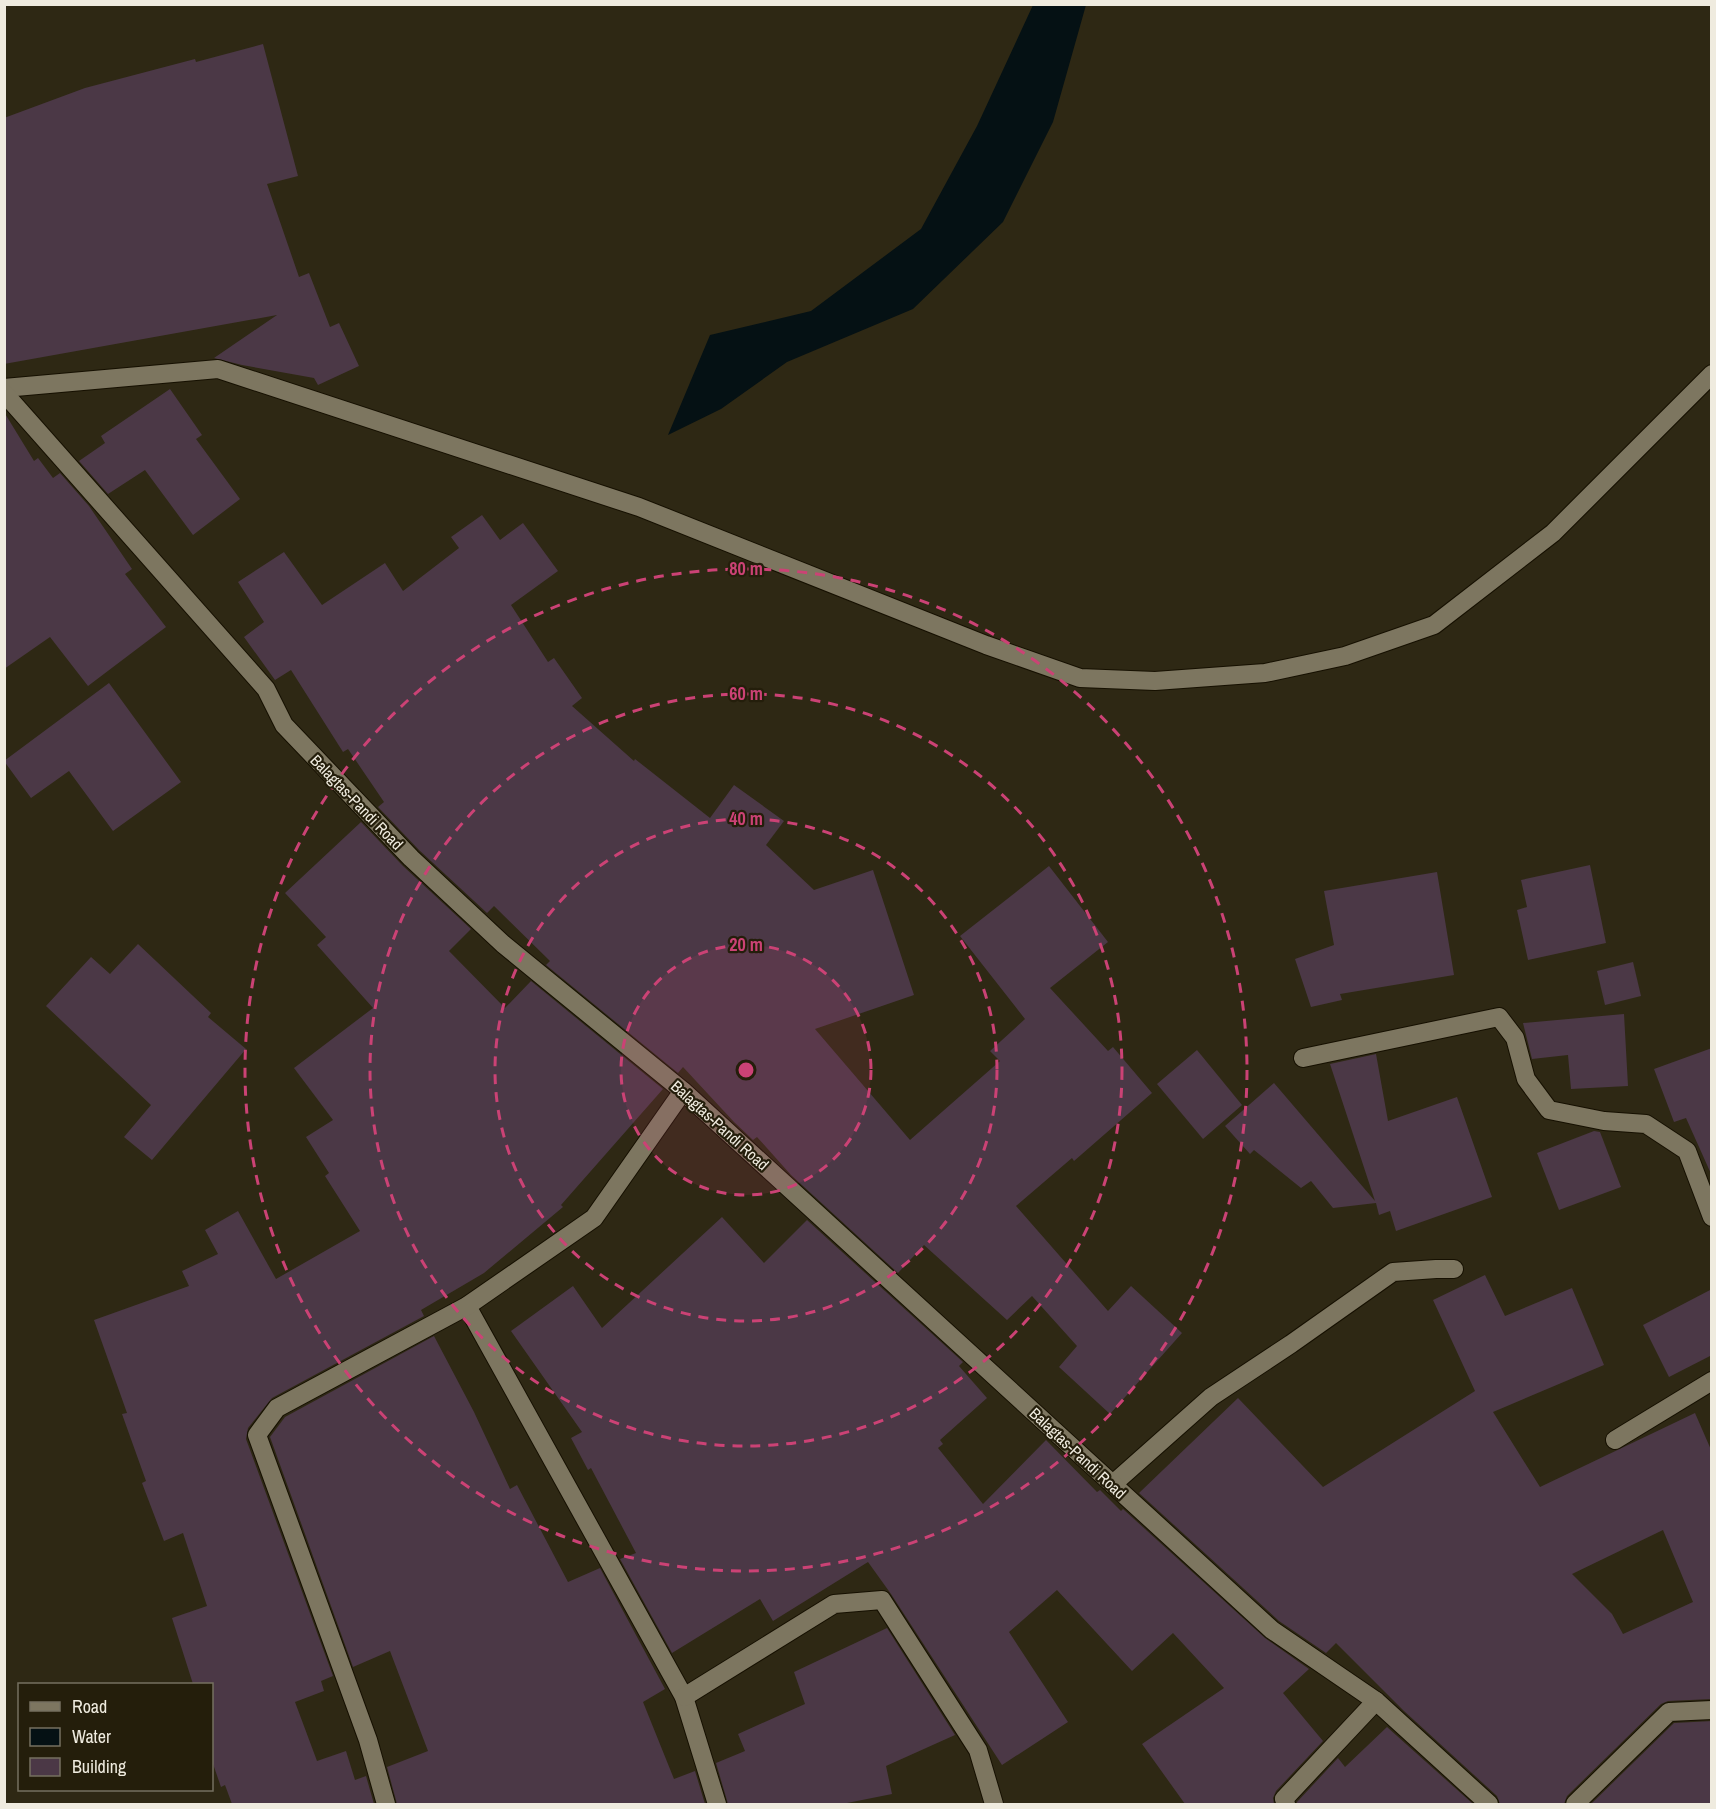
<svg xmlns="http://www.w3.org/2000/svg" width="1716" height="1809" font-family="'Archivo Narrow',sans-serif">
<rect width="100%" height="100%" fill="#2e2814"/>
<!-- water -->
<path fill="#051114" d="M1033,5H1086L1053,122L1003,222L913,309L787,362L721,409L668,435L710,335L811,311L921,229L977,126Z"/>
<!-- building -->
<g fill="#4b3846" fill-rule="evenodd">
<path d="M263,44L298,176L267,184L299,277L309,273L330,327L339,323L359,366L318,385L314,378L242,365L214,358L277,315L4,364V118L85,88L195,59L196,62Z"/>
<path d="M170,389L202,435L196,439L240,499L193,535L145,470L108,494L79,461L105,443L101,436Z"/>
<path d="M4,412L34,461L38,458L53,478L60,473L89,506L132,569L125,574L166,627L88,686L50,637L4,669Z"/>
<path d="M482,515L500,540L523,523L558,571L511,605L548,662L554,658L582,698L572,706L634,761L635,759L710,818L734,785L784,821L766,845L814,890L873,870L914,995L815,1029L910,1140L1000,1061L990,1051L1025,1019L960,936L1049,866L1108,942L1050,988L1108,1051L1113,1047L1152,1093L1074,1161L1072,1158L1016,1206L1108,1311L1131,1286L1182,1333L1110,1414L1059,1367L1077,1346L1032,1296L1007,1320L924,1245L898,1273L791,1175L757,1137L753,1140L734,1122L683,1067L678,1073L546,965L550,961L494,906L487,913L419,850L378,807L384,802L348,749L343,752L291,670L275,680L244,637L264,622L238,582L284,552L322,605L385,563L403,591L459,548L451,537Z"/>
<path d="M109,683L181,782L113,831L69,771L31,798L4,761Z"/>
<path d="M361,822L403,866L471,929L449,951L505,1008L531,981L663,1089L561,1205L563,1207L484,1273L421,1310L424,1316L272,1398L248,1428L246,1439L333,1676L321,1681L324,1691L295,1702L317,1761L346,1751L355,1780L366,1776L374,1804H232L225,1785L221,1787L212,1761V1684H193L172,1618L207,1606L183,1533L164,1541L142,1483L146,1481L122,1414L127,1413L94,1320L189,1286L182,1271L218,1254L205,1230L238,1211L276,1279L360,1231L325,1176L329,1173L306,1137L333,1120L294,1068L373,1008L317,945L326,937L285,893Z"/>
<path d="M1590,865L1606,943L1528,960L1517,910L1527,907L1521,880Z"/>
<path d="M1437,872L1454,975L1340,994L1342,1000L1311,1007L1295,959L1334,945L1324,891Z"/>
<path d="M138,944L211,1013L208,1017L246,1049L152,1160L124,1137L151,1105L46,1006L91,957L110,974Z"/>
<path d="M1633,962L1641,996L1605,1005L1597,971Z"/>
<path d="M1624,1014L1628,1086L1571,1089L1568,1055L1532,1059L1523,1023Z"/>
<path d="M1712,1048V1176L1686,1118L1674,1122L1654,1069Z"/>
<path d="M1197,1050L1242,1105L1203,1139L1157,1084Z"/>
<path d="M1376,1054L1388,1121L1457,1097L1492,1197L1396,1231L1390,1211L1379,1215L1376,1203L1333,1208L1311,1181L1301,1188L1254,1150L1250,1154L1225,1126L1274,1083L1375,1201L1330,1064Z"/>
<path d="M1594,1131L1600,1132L1621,1187L1559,1210L1537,1153Z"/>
<path d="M722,1217L764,1263L807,1220L963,1362L959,1366L987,1398L940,1440L943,1444L938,1448L983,1504L1046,1440L1097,1492L1100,1490L1121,1511L1123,1509L1265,1638L1309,1669L1283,1693L1323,1741L1276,1791L1273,1798L1274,1804H1185L1142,1744L1224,1688L1173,1633L1132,1671L1057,1590L1009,1632L1068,1722L1002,1765L891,1594L868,1562L773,1621L760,1599L672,1653L620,1559L636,1553L591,1468L588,1470L571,1438L582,1432L511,1331L573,1286L602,1328Z"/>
<path d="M1485,1275L1505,1316L1572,1288L1604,1365L1493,1412L1540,1487L1695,1413L1712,1452V1699L1668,1701L1661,1704L1567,1796L1564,1804H1500L1497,1796L1404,1711L1336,1643L1326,1653L1279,1621L1139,1493L1238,1398L1323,1487L1475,1391L1433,1300ZM1663,1530L1693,1602L1623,1634L1612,1614L1572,1574Z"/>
<path d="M1712,1289V1355L1669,1377L1643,1325Z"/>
<path d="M434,1336L474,1412L510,1489L517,1485L568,1582L600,1568L665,1689L643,1702L674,1779L695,1771L705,1804H397L387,1767L428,1751L390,1651L353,1667L270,1437L285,1417Z"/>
<path d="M887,1628L955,1735L886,1766L892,1794L842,1804H728L716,1763L745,1751L738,1734L805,1704L794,1672Z"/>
<path d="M1712,1721V1804H1591L1674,1723Z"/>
<path d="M1387,1727L1473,1804H1297V1802L1338,1758L1345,1767Z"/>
</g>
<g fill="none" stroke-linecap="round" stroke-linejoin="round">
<!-- minor casing -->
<g stroke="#161001" stroke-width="20">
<g id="minor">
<path d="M1303,1058L1499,1017L1515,1038L1526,1079L1549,1110L1604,1121L1646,1124L1687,1151L1712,1217"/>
<path d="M467,1306L684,1697L717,1804"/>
<path d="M1615,1440L1712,1381"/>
<path d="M1113,1484L1211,1397L1291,1344L1393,1272L1436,1269H1454"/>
<path d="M684,1697L834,1604L882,1600L978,1750L994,1804"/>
<path d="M386,1804L368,1740L257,1435L277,1408L467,1306L594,1218L683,1091"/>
<path d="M1286,1804L1284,1799L1376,1701"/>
<path d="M1575,1804L1669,1712L1712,1710"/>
</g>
</g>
<!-- tertiary casing -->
<g stroke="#161001" stroke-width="20">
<path id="tertiary" d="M4,388L218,369L639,507L986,645L1080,678L1155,681L1265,673L1345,656L1434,625L1553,533L1712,374"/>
</g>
<!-- secondary casing -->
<g stroke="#161001" stroke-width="20">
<path id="secondary" d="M4,393L266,689L284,725L411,858L503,944L683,1091L1272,1630L1376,1701L1489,1804"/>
</g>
<!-- minor -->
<use href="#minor" stroke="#7d7660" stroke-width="18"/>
<!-- tertiary -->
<use href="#tertiary" stroke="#7d7660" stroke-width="18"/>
<!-- secondary -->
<use href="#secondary" stroke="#7d7660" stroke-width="18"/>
</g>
<!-- distance rings -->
<circle cx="746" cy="1070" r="125" fill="#cb4275" fill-opacity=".12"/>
<g fill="none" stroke="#cb4275" stroke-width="3" stroke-dasharray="10 8">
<circle cx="746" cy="1070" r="125"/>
<circle cx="746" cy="1070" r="251"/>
<circle cx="746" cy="1070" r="376"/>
<circle cx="746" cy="1070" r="501"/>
</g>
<g text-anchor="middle" stroke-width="4.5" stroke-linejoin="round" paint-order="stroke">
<!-- street labels -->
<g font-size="16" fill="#efebdf" stroke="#241e0b">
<text transform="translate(357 802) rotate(46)" y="6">Balagtas-Pandi Road</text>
<text transform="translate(720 1125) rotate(42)" y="6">Balagtas-Pandi Road</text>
<text transform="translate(1078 1453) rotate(43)" y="6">Balagtas-Pandi Road</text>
</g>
</g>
<circle cx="746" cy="1070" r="9" fill="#cb4275" stroke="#241e0b" stroke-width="3"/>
<g font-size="18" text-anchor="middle" font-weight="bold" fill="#cb4275" stroke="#241e0b" stroke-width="4.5" stroke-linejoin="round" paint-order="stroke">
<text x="746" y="575">80 m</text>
<text x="746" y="700">60 m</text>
<text x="746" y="825">40 m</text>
<text x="746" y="951">20 m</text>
</g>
<!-- border -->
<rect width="1716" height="1809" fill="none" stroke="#efebdf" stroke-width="12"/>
<!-- legend -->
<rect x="18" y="1683" width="195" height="108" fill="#241e0b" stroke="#757060" stroke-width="1.5"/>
<rect x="30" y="1702" width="30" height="9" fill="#7d7660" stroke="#757060" stroke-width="1.5"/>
<text x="72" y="1713" font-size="18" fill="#efebdf">Road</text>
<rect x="30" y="1728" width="30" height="18" fill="#051114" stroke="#757060" stroke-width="1.5"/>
<text x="72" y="1743" font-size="18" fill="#efebdf">Water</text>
<rect x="30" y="1758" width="30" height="18" fill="#4b3846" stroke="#757060" stroke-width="1.5"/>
<text x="72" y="1773" font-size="18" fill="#efebdf">Building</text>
</svg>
